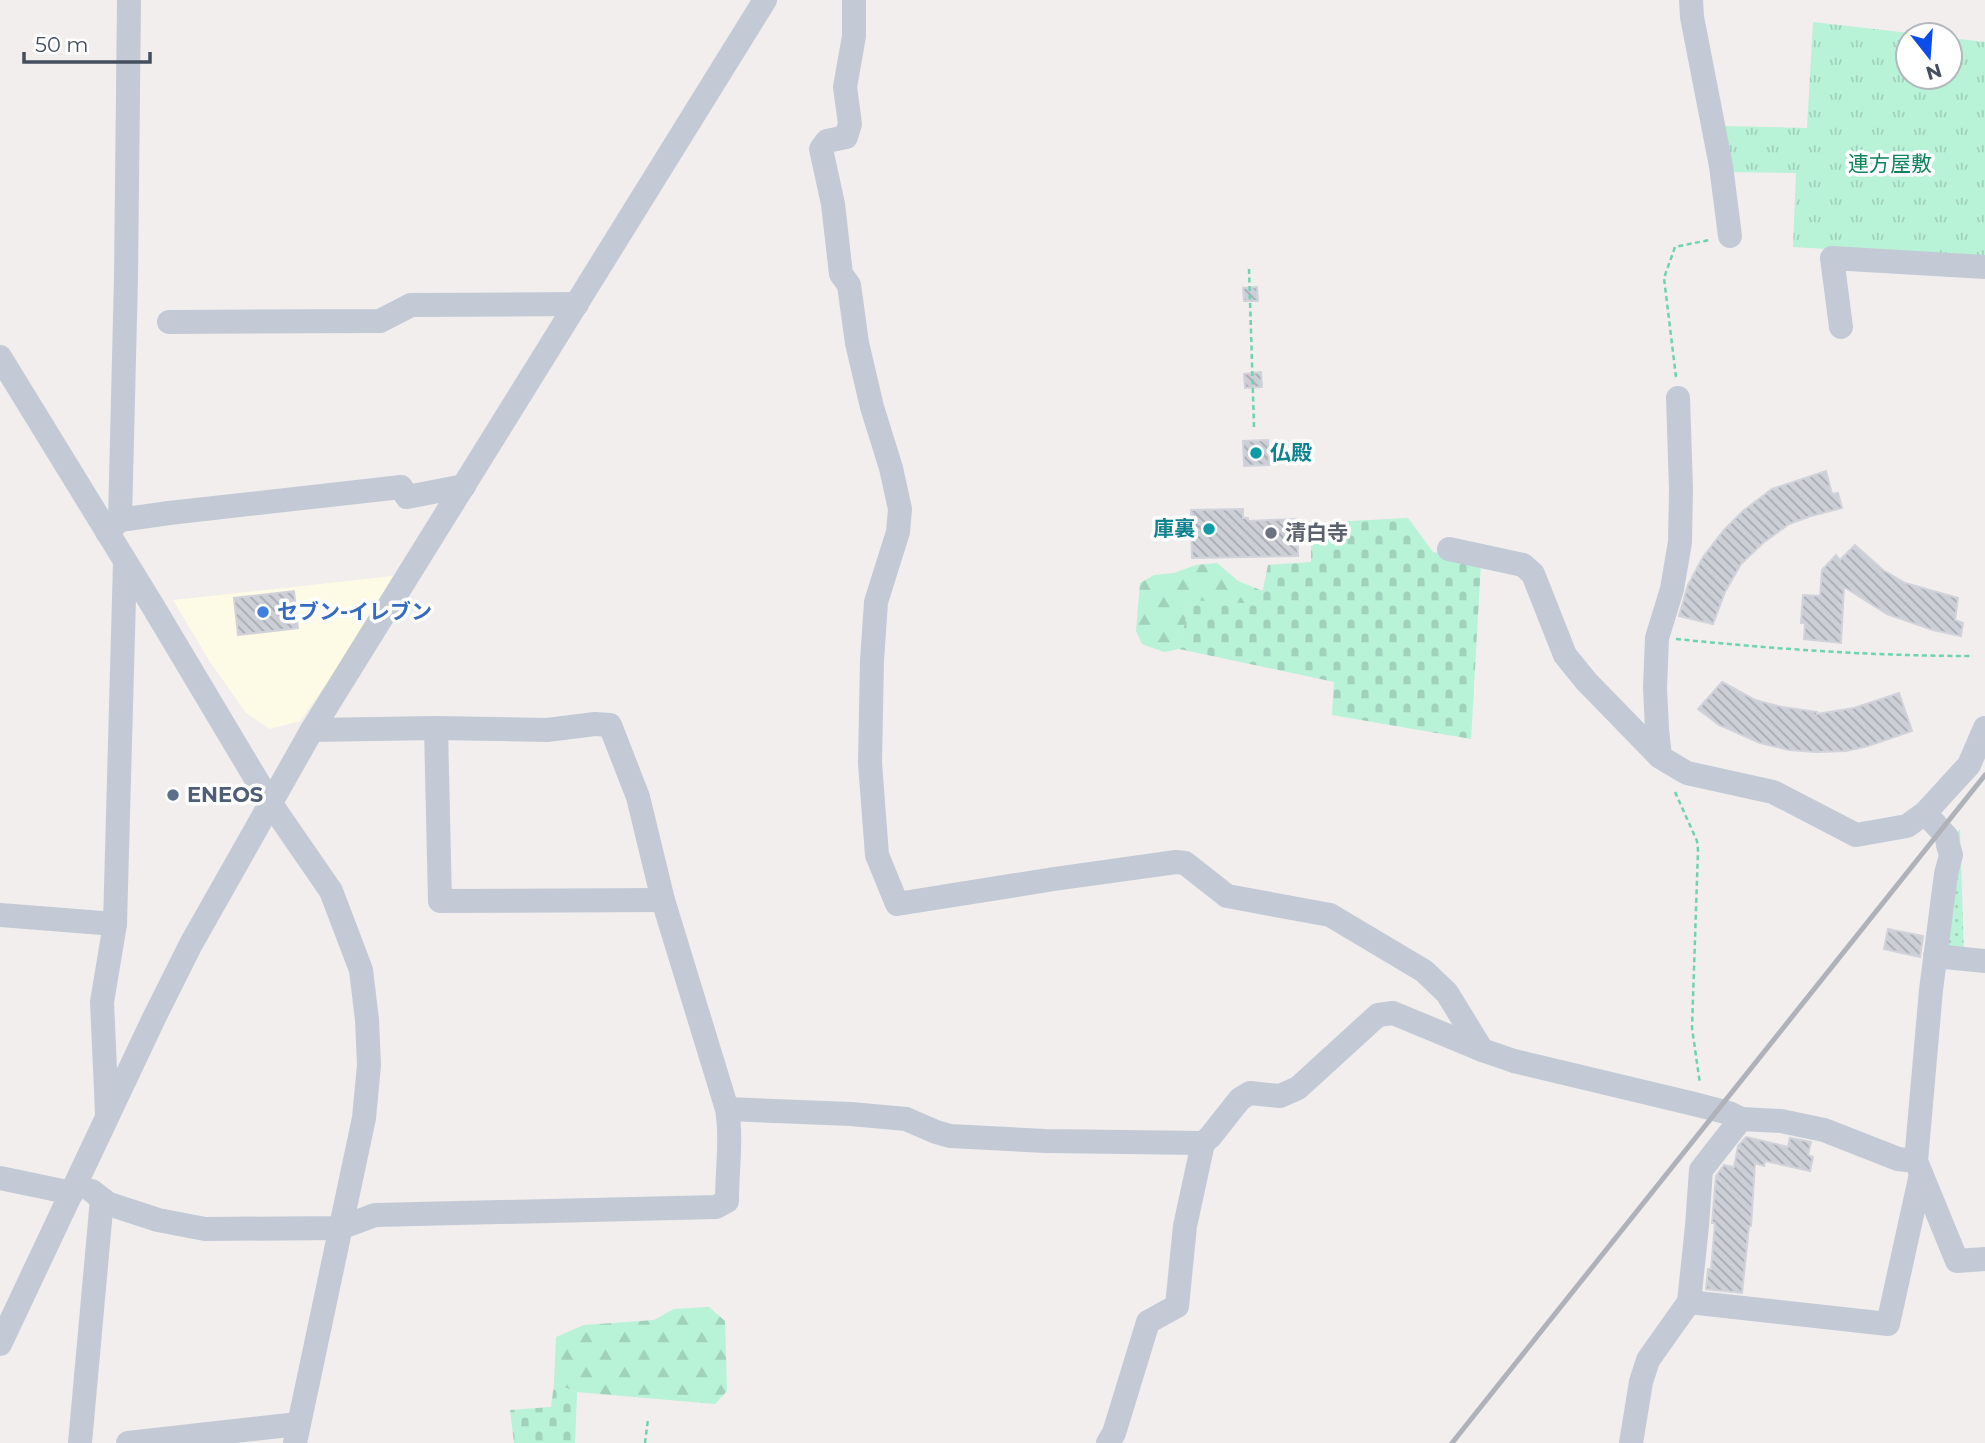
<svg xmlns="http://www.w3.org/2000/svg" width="1985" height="1443" font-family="Montserrat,'Noto Sans JP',sans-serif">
<defs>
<pattern id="grass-dots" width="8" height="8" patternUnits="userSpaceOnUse" patternTransform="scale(1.75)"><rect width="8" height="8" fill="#b8f2d7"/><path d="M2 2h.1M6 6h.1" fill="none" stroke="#9fd1bb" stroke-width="1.8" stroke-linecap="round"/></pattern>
<pattern id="forest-firs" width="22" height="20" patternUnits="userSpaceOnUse" patternTransform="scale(1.75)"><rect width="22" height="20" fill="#b8f2d7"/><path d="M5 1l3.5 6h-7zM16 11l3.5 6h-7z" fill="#9fd1bb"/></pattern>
<pattern id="cemetery-stones" width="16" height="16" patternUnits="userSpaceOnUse" patternTransform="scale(1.75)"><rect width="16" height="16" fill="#b8f2d7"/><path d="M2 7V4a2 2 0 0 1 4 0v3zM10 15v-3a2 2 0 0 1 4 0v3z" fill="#9fd1bb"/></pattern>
<pattern id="park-tufts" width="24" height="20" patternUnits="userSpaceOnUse" patternTransform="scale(1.75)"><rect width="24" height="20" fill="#b8f2d7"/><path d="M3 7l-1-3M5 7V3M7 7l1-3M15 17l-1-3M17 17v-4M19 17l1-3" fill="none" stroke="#9fd1bb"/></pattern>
<pattern id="building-back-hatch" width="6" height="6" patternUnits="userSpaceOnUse" patternTransform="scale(1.75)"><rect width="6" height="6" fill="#cccfd6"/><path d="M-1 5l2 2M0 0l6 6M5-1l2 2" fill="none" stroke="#a7aab1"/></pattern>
</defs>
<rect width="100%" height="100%" fill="#f1eeed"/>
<!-- commercial -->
<path fill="#fdfae5" d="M393,576L347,655L300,721L270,729L246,713L210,662L173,600Z"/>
<!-- grass -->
<path fill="url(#grass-dots)" d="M1960,829L1964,958L1935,956L1948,845Z"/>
<!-- forest -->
<g fill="url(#forest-firs)">
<path d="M1217,563L1238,581L1263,591L1260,604L1190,601L1179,649L1164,652L1142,644L1136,631L1140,583L1154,575L1174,573L1196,565Z"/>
<path d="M709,1307L725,1321L727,1391L715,1404L577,1392L554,1384L556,1337L584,1325L654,1320L674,1309Z"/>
</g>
<!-- cemetery -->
<g fill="url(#cemetery-stones)">
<path d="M1408,518L1433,552L1481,562L1471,739L1332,715L1334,682L1179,649L1190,600L1260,604L1268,565L1311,562V523Z"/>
<path d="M554,1384L577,1392L575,1443H514L510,1410L551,1407Z"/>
</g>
<!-- park -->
<path fill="url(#park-tufts)" d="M1813,22L1926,35H1908V77H1950V38L1985,42V258L1793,247L1796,173L1730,172L1722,126L1807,128Z"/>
<!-- building -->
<g fill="url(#building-back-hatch)" stroke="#d1d2da" stroke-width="2">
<path d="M1257,287L1258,301H1244L1243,288Z"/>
<path d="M1261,372L1262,387L1245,388L1244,374Z"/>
<path d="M1268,440L1269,465L1244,466L1243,441Z"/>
<path d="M1826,471L1832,494L1838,493L1842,508L1811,516L1789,524L1763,543L1741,564L1725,592L1713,624L1679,616L1688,585L1703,557L1724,530L1743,511L1772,489Z"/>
<path d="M1243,509V518H1248V521L1297,519L1298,556L1192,558L1191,510Z"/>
<path d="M1855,545L1883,570L1905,583L1958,598L1955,620L1963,623L1961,636L1933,630L1887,614L1844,587L1841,643L1804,639L1805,623H1801L1803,595L1820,596L1822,570L1836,555L1840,560Z"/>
<path d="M294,591L298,628L238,635L234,598Z"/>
<path d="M1722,682L1755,700L1782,707L1817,712V714L1854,708L1899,693L1912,731L1868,746L1846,751L1816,752L1789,750L1760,743L1719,725L1698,709Z"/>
<path d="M1888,929L1923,936L1920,957L1884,949Z"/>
<path d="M1746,1137L1788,1147L1790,1138L1811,1142L1808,1155L1813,1157L1810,1171L1765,1161L1764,1166L1755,1163L1751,1226H1749L1742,1293L1706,1289L1708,1269H1711L1715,1223H1712L1716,1176L1724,1165L1734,1167L1738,1146Z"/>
</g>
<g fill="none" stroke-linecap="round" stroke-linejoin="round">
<!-- path -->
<g stroke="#6dd3b0" stroke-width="2.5" stroke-dasharray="5 3.5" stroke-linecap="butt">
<path d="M1249,269L1254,427"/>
<path d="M1676,377L1664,278L1675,247L1709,240"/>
<path d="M1676,639C1775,649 1874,656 1973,656"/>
<path d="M1675,792L1697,841L1698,850L1692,1028L1700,1084"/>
<path d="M645,1443L648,1419"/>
</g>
<!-- minor -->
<g stroke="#c3cad6" stroke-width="24">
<path d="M854,0V36L845,87L850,124L846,137L827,141L821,149L833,204L841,274L849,285L857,343L872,407L891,468L900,509L898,532L876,602L872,661L870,763L877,855L897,904L1054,879L1176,862L1185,863L1227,896L1330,915L1424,971L1447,993L1482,1050"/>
<path d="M1691,0L1692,17L1721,166L1730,236"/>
<path d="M169,322L380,321L411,305L577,304"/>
<path d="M1841,327L1832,258L1985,267"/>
<path d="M0,357L151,603L271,804L331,891L361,970L367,1020L369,1065L364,1118L295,1443"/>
<path d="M120,520L169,513L401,487L407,497L464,486"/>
<path d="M107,532L120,520L126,277L129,0"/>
<path d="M1449,549L1523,565L1533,574L1565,655L1586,681L1660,757L1687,773L1773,792L1856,835L1907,826L1925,813"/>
<path d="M436,728L440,901L663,900"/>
<path d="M1985,728L1969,765L1925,813L1947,837L1948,845L1951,855L1946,874L1931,990L1916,1161L1957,1261L1985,1259"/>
<path d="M1660,757L1657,729L1655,688L1657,638L1672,589L1680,542L1681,489L1678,398"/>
<path d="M0,915L115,924"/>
<path d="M1935,956L1985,961"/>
<path d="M727,1109L851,1114L906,1119L936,1132L950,1136L1045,1141L1203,1143L1210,1137L1240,1099L1250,1093L1280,1096L1298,1088L1378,1015L1393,1013L1482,1050L1514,1061L1694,1104L1729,1113L1741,1119L1781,1121L1824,1130L1898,1159L1916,1161"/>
<path d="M107,1113L102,1002L115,924L125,562"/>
<path d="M0,1178L72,1193"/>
<path d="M102,1199L109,1204L158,1220L205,1229L340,1228L375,1215L716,1207L727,1201C727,1170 732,1139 727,1109L663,900L638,797L610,725L595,724L547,730L436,728L312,730"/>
<path d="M1689,1302L1888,1324L1921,1174"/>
<path d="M0,1344L154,1018L191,944L312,730L765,0"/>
<path d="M80,1443L102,1199L92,1191"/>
<path d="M128,1443L298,1424"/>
<path d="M1108,1443L1114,1433L1148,1322L1177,1306L1185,1226L1203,1143"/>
<path d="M1631,1443L1641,1382L1648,1360L1689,1302L1697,1226L1701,1170L1741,1119"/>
</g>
<!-- rail -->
<path stroke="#afb2b9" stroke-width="5" d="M1452,1443L1985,775"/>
</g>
<!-- markers -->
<g fill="#0f9aa8" stroke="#fff" stroke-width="2.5">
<circle cx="1256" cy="453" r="7"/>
<circle cx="1209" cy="529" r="7"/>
</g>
<circle fill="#6b7280" stroke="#fff" stroke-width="2.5" cx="1271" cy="533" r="7"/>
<circle fill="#3f7fe0" stroke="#fff" stroke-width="2.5" cx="263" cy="612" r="7"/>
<circle fill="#5c6f8a" stroke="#fff" stroke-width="2.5" cx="173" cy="795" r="7"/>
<g text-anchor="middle" stroke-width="7" stroke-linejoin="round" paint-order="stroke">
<!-- park labels -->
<g font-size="21" fill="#0f845b" stroke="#fff">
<text x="1890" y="171">連方屋敷</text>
</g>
<!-- culture labels -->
<g font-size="21" font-weight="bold" fill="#0d838f" stroke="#fff" text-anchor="start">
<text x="1270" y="460">仏殿</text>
<text x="1195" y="536" text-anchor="end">庫裏</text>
</g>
<!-- worship labels -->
<g font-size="21" font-weight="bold" fill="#5b616d" stroke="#fff" text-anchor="start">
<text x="1285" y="540">清白寺</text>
</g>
<!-- shop labels -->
<g font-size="21" font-weight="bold" fill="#366cbe" stroke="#fff" text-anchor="start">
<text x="277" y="619">セブン-イレブン</text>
</g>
<!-- service labels -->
<g font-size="21" font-weight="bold" fill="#4e5e75" stroke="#fff" text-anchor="start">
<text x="187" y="802">ENEOS</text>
</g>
</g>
<!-- north arrow -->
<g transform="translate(1929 56) rotate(163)"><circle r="33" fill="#ffffff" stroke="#b4b8be" stroke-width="2"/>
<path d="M0-5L12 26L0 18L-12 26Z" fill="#0b4ced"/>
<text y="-10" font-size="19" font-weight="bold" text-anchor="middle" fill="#444e5d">N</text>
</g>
<!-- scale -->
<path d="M24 52v10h126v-10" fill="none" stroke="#444e5d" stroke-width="3.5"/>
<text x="35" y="52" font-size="21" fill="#444e5d" stroke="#ffffff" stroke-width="5" paint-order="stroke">50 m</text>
</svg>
